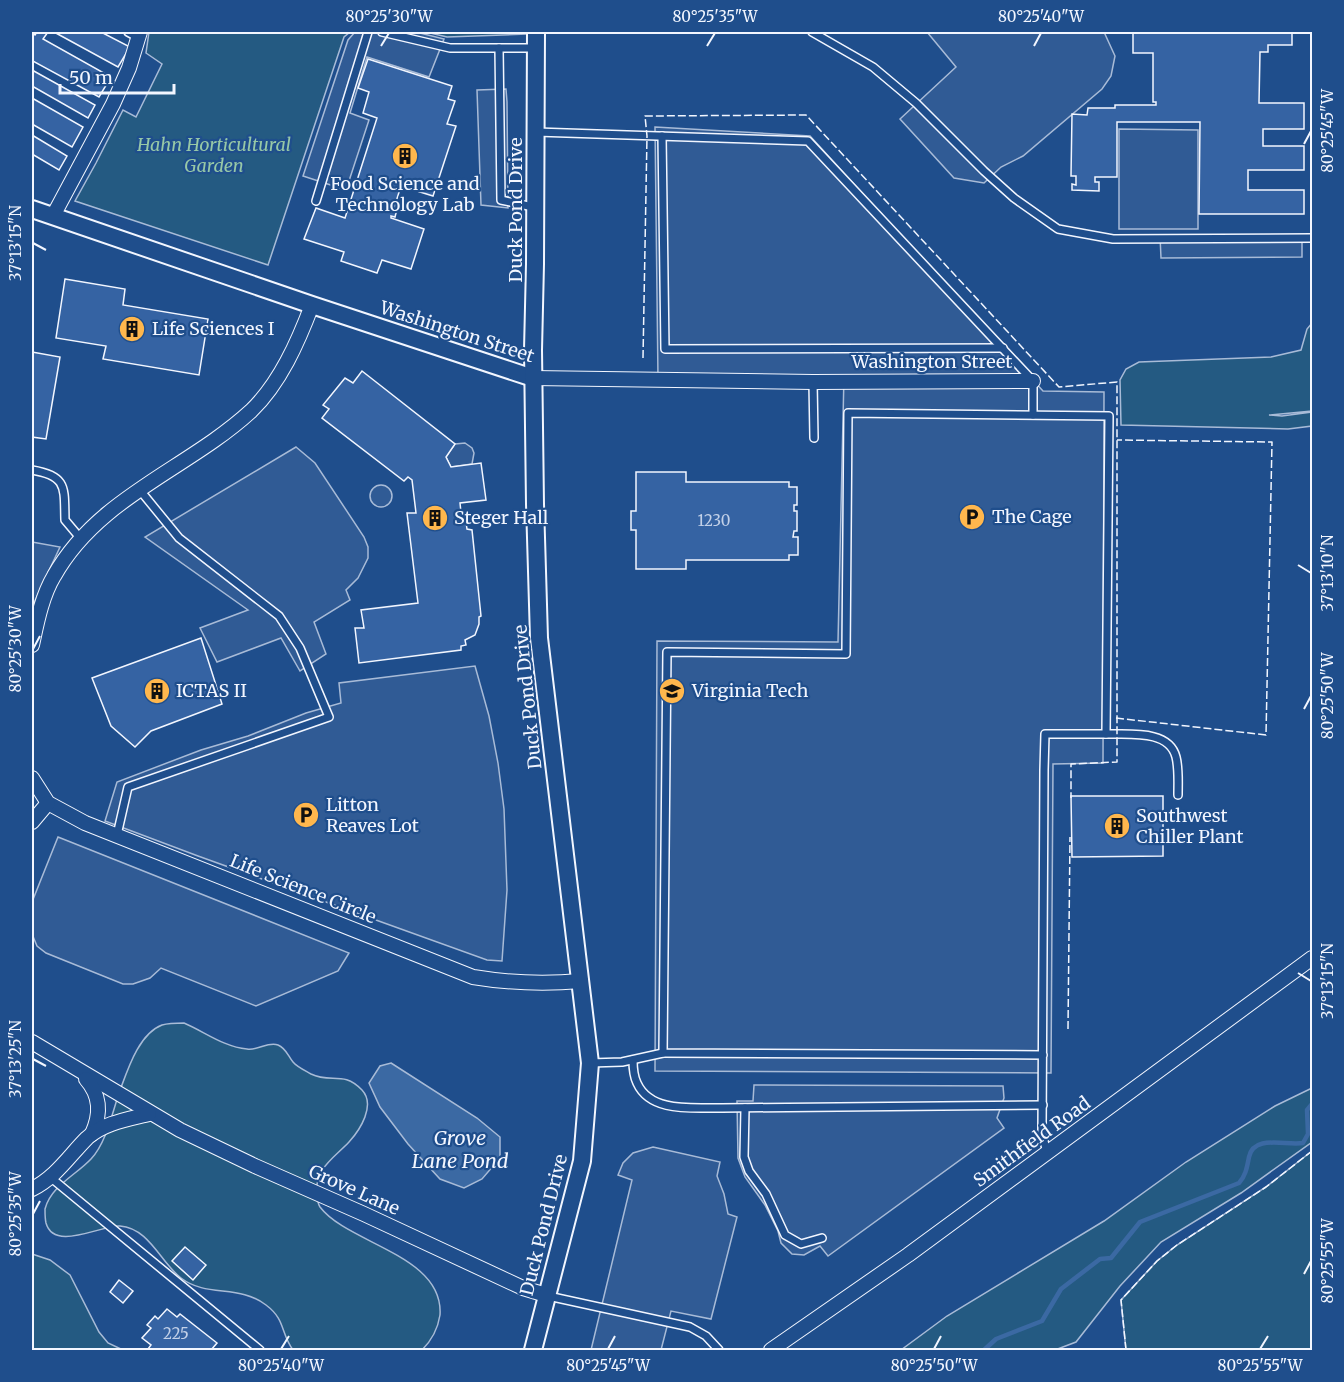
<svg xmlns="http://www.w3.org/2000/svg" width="1344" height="1382" font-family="Merriweather,serif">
<rect width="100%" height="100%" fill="#1f4e8c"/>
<!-- green -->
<g fill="#245a82" stroke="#a8bbd7" stroke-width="1.5">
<path d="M149,32H350L344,37L268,265L75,201L96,163L123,110L136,117L162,64L146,53Z"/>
<path d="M426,32H527V34L447,37Z"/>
<path d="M1312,323V411L1269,415L1282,416L1312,412V426L1288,429L1121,425L1120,380L1126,369L1139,362L1271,357L1301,350L1307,329Z"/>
<path d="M184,1023C205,1032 224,1047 247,1049C258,1051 268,1041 278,1045C286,1048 288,1056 293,1062C297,1067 306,1071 311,1074C331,1084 343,1070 362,1090C376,1105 360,1130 349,1142C334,1158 314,1169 317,1194C317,1199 317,1202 320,1207C348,1244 444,1255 440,1315C438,1328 431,1341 422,1350H293C280,1332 286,1320 266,1305C239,1284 207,1298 181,1278C161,1263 149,1228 120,1226C101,1225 54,1252 46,1223C45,1219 45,1213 45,1209C51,1186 76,1175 91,1159C106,1143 112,1114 119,1093C127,1072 138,1034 162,1025C169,1023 176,1023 184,1023Z"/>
<path d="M1312,1088V1142L1241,1193L1161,1242L1120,1286L1076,1342L1055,1350H901L947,1316L1104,1221L1186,1162L1275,1106Z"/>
<path d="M1312,1151V1350H1126L1121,1300L1157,1261L1177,1245L1266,1187Z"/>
<path d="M32,1254L50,1260L70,1275L99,1332L108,1343L123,1350H32Z"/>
</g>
<!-- parking -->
<g fill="#305b95" stroke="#a8bbd7" stroke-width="1.5">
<path d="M355,32H416L444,39L429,77L367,57L350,113L369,120L346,190L303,176L348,40Z"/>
<path d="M927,32H1104L1115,56L1111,76L1102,89L1023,156L1001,167L984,183L954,178L900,119L956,67Z"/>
<path d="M506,89L507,102L508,208L481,205L477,90Z"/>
<path d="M655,127L810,136L1043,391L1104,392L1103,763L1053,764L1051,1073L655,1071L657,641L838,642L844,375L658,378Z"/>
<path d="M1119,129L1198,130V229H1119Z"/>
<path d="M1302,235V257L1161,258L1160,236Z"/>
<path d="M465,443L472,448L474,453L472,464L451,467L446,457L455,444Z"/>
<path d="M296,447L315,463L364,537L368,547V558L358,578L346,590L350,600L314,622L326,654L300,671L281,638L217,662L200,628L248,610L145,537Z"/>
<circle cx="381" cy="496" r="11"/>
<path d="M32,542L60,547L32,607Z"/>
<path d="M475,666L489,716L498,763L504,809L507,890L502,961L487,960L198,856L105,821L117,782L201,750L248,736L306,713L341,703L339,683Z"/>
<path d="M58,837L349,953L338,971L256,1006L161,968L150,978L133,984H123L46,953L37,946L32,934V902Z"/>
<path d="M754,1085L1003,1086L1004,1098L997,1118L1004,1128L828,1256L820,1246L804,1255L792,1254L781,1243L778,1231L765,1205L745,1177L738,1158L737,1101H753Z"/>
<path d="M653,1147L720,1162L717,1176L724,1194L728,1214L737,1217L711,1319L671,1311L661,1350H591L632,1180L618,1175L623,1163L633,1153Z"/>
</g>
<!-- water -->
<path fill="#3b69a3" stroke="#a8bbd7" stroke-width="1.5" d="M391,1063L477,1118L500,1137V1158L482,1179L464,1188L440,1179L408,1144L380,1107L369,1083L380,1066Z"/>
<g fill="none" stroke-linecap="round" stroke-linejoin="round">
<!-- stream -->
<path stroke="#3b69a3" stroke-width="4.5" d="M984,1350L996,1339L1042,1321L1061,1289L1100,1259L1111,1258L1140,1222L1239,1183C1246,1175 1247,1167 1249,1157C1254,1134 1286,1146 1303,1143L1308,1134L1307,1110L1312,1104"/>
</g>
<!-- building -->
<g fill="#3563a3" stroke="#f2f6ff" stroke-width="1.5">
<path d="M37,32H48L43,39L111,77L99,97L33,61L32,64V33L35,35Z"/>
<path d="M54,32H101L130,47L118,67Z"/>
<path d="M1133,32H1292V45H1268V52H1260L1259,103H1304V129H1263V146H1304V170H1248V190H1304V214H1199L1200,122H1117V177H1095V182H1099V191L1072,190V184L1076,185V176H1071L1072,114L1087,115L1088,108H1115V105H1156V102H1153V53H1133Z"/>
<path d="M368,59L452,86L448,99L455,101L447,124L456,126L433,196L401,186L394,208L397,209L395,217L391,216V218L424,229L411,269L382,260L377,273L341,261L344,252L304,239L316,208L345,218L377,118L363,113L369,92L358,88Z"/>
<path d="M32,70L95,105L88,118L32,86Z"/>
<path d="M32,98L83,127L72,147L32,124Z"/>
<path d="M32,135L67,156L59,170L32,154Z"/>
<path d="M65,279L125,289L123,305L208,319L199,375L103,359L106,346L56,338Z"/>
<path d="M32,352L60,357L46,439L32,437Z"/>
<path d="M362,371L455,444L446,457L451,467L481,463L486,500L460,503L462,522H466L467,529L472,530L481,616L479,617V624L475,635L465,640L466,645L461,646V650L359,663L355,628H364L361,610L418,603L407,513H416L412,480L408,477L404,481L322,418L329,409L323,405L345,378L353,383Z"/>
<path d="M636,472H686V482H789V487H797V505H794V511H797V531H794L793,537H798V555H789V560H686V569H636V530H631V511H636Z"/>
<path d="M201,638L222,704L151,731L135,747L111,726L92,678Z"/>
<path d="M1071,796H1163V856L1072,857Z"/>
<path d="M185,1247L206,1265L193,1280L172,1261Z"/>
<path d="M119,1280L133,1291L123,1303L110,1292Z"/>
<path d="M167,1309L177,1317L180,1314L217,1343L211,1350H150L148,1349L151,1345L142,1338L151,1328L147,1325L155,1316L158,1319Z"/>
</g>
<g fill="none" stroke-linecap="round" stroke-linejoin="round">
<!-- service casing -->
<g stroke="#f2f6ff" stroke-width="10">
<g id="service">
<path d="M128,32L139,38"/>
<path d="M382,32L450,48H536"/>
<path d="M812,32L873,67L916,103L984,171L1014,198L1058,229L1113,239L1312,238"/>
<path d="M499,48L501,200L533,207"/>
<path d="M536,132L808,141L1033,381V415"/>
<path d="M662,136L665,349L1003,348"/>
<path d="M316,201L368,32"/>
<path d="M813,382L814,438"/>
<path d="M32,470C68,476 64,488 65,520L81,539"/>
<path d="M1106,734C1128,735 1169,729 1176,757C1179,769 1178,782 1178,795"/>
<path d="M117,835L128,787L329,717L300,648L279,616L179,538L139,489"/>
<path d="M1043,1055L663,1053L667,652L846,654L848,413L1109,416L1106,734H1045L1044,770L1042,1133L1047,1153"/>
<path d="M633,1060C633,1068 634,1077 637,1083C651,1114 695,1107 722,1108L1043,1105"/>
<path d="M590,1063L622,1062L663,1053"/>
<path d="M745,1108L744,1157L749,1171L766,1194L785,1235L801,1244L822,1238"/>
<path d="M50,1177L260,1350"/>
<path d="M548,1296L690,1327L706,1336L719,1350"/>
</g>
</g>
<!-- minor casing -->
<g stroke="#f2f6ff" stroke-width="16">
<g id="minor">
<path d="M53,216L113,104L129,68L140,32"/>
<path d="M533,378L813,382L1033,381"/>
<path d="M32,645C37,622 42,596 54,576C98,497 188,469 251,411C280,383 298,342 312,305"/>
<path d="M32,778L48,803L85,823L473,977C509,983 545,984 581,981"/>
<path d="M32,822L48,803"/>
<path d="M32,1042L180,1130L255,1166L364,1214L523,1288L546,1295"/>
<path d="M86,1079C101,1096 101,1114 92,1134"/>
<path d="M32,1189C56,1177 69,1156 87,1138C103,1123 129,1119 149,1114"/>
<path d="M771,1350L908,1255L1312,958"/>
</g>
</g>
<!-- tertiary casing -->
<g stroke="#f2f6ff" stroke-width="20">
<g id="tertiary">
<path d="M32,209L312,305L533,378"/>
<path d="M533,1350L582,1161L590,1063L539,638L535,504L533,350L535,264L536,32"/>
</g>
</g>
<!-- service -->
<use href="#service" stroke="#1f4e8c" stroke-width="7"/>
<!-- minor -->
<use href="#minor" stroke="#1f4e8c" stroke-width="14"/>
<!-- tertiary -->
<use href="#tertiary" stroke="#1f4e8c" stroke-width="16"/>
<!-- fence -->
<g stroke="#f2f6ff" stroke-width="1.5" stroke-dasharray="8 3" stroke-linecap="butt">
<path d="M643,358L647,136L645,116L806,115L1059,387L1117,382V762L1071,764V798"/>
<path d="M1116,718L1266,735L1272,442L1117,440"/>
<path d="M1068,1029L1070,837"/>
<path d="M1126,1350L1121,1300L1157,1261L1177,1245L1266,1187L1312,1151"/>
</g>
</g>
<!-- ticks -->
<path fill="none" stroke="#f2f6ff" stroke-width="2" d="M381,46L389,33M707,46L715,33M1034,46L1041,33M1304,144L1311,131M33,243L46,250M1298,565L1311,573M33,649L40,636M1304,709L1311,696M1298,973L1311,981M33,1059L46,1066M33,1214L40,1201M1304,1274L1311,1261M281,1349L289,1336M608,1349L615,1336M934,1349L941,1336M1260,1349L1268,1336"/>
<!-- icons -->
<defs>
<g id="building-disc" transform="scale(1.35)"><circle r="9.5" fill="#ffb74d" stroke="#1f4e8c"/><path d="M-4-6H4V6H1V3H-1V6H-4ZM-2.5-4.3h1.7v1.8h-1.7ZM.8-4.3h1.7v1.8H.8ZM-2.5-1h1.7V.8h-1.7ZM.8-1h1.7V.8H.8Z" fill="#111"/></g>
<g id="parking-disc" transform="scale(1.35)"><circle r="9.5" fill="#ffb74d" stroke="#1f4e8c"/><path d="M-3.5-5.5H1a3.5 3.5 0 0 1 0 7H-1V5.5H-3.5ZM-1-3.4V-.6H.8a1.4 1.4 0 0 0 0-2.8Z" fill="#111"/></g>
<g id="university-disc" transform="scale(1.35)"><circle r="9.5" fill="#ffb74d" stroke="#1f4e8c"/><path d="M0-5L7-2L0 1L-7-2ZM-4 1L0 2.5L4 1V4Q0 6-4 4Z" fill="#111"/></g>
</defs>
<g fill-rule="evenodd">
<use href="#building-disc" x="405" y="156"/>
<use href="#building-disc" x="132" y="329"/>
<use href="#parking-disc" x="972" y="517"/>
<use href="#building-disc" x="435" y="518"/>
<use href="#building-disc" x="157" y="691"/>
<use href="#university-disc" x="672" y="691"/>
<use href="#parking-disc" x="306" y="815"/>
<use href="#building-disc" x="1117" y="826"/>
</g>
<g text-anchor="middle" stroke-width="4.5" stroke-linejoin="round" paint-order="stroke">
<!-- number labels -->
<g font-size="15" fill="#c3d1e8">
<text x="714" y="526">1230</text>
<text x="176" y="1339">225</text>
</g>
<!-- park labels -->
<g font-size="18" font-style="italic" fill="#97c8a6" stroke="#1f4e8c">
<text x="214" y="151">Hahn Horticultural<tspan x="214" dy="21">Garden</tspan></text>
</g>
<!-- poi labels -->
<g font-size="18" fill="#f2f6ff" stroke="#1f4e8c" text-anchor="start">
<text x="405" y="190" text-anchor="middle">Food Science and<tspan x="405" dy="21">Technology Lab</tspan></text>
<text x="152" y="335">Life Sciences I</text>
<text x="992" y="523">The Cage</text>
<text x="454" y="524">Steger Hall</text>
<text x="176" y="697">ICTAS II</text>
<text x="692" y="697">Virginia Tech</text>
<text x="326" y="811">Litton<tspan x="326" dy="21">Reaves Lot</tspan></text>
<text x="1136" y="822">Southwest<tspan x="1136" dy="21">Chiller Plant</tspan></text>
</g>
<!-- street labels -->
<g font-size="18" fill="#f2f6ff" stroke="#1f4e8c">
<text transform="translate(516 210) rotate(-90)" y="6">Duck Pond Drive</text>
<text transform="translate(457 332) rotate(18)" y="6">Washington Street</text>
<text x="932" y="368">Washington Street</text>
<text transform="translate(528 697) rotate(-96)" y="6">Duck Pond Drive</text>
<text transform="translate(303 889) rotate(22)" y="6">Life Science Circle</text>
<text transform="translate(1032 1142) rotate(-36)" y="6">Smithfield Road</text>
<text transform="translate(354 1190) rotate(24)" y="6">Grove Lane</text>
<text transform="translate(544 1225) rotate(-76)" y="6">Duck Pond Drive</text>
</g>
<!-- water labels -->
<g font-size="20" font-style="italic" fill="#f2f6ff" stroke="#1f4e8c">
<text x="460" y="1145">Grove<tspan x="460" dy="23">Lane Pond</tspan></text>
</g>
</g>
<!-- border -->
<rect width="1344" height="1382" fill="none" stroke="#1f4e8c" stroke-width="66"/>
<!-- scale -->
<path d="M60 84v9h114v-9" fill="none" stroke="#f2f6ff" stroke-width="3"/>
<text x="69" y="84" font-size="18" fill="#f2f6ff" stroke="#1f4e8c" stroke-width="4.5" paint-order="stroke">50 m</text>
<rect x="33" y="33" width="1278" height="1316" fill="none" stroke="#f2f6ff" stroke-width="2"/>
<g font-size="15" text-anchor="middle" fill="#f2f6ff">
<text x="389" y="22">80°25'30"W</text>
<text x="715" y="22">80°25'35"W</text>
<text x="1041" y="22">80°25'40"W</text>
<text transform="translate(1328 131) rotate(-90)" y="5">80°25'45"W</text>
<text transform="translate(16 243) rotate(-90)" y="5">37°13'15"N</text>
<text transform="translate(1328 573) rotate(-90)" y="5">37°13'10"N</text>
<text transform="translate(16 649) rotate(-90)" y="5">80°25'30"W</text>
<text transform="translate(1328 696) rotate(-90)" y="5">80°25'50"W</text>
<text transform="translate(1328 981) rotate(-90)" y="5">37°13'15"N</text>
<text transform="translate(16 1059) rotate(-90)" y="5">37°13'25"N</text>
<text transform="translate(16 1214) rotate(-90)" y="5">80°25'35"W</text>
<text transform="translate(1328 1261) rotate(-90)" y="5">80°25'55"W</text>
<text x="281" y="1371">80°25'40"W</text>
<text x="608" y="1371">80°25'45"W</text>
<text x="934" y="1371">80°25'50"W</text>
<text x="1260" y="1371">80°25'55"W</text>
</g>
</svg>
